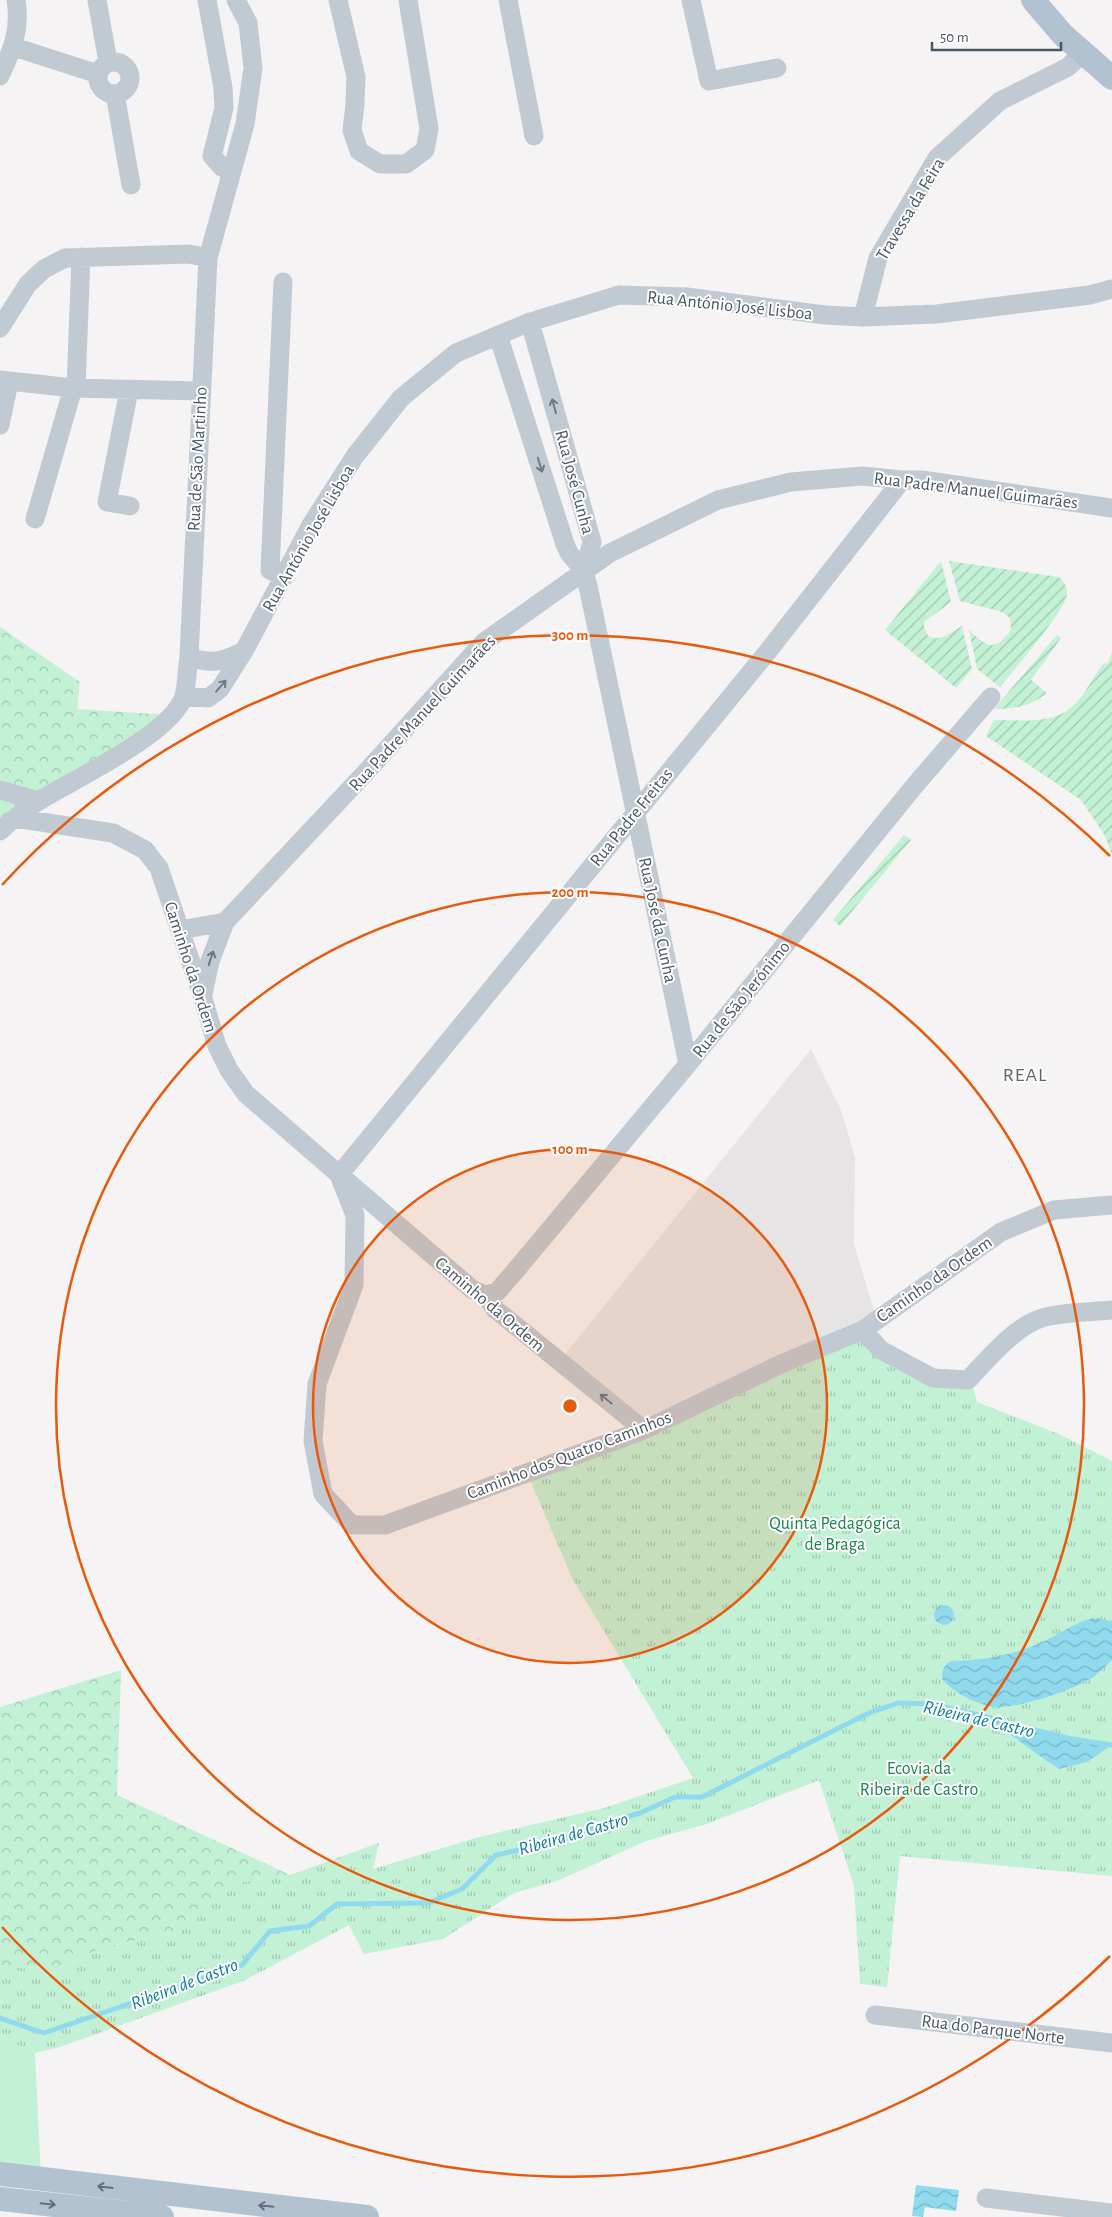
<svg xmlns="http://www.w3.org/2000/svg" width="1112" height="2217" font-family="'Alegreya Sans',sans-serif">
<defs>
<pattern id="forest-crowns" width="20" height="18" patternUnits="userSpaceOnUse" patternTransform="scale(1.25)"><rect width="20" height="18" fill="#c3f1d5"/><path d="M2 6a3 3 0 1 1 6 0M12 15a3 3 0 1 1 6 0" fill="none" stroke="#a0c6b0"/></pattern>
<pattern id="park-tufts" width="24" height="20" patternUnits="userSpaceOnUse" patternTransform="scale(1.25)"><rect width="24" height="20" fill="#c3f1d5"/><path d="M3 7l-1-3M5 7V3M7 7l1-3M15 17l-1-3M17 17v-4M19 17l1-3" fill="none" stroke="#a0c6b0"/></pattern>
<pattern id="garden-furrows" width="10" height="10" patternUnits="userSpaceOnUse" patternTransform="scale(1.25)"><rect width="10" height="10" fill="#c3f1d5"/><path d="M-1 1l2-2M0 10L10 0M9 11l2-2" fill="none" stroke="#a0c6b0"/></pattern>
<pattern id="water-waves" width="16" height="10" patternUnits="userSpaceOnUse" patternTransform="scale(1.25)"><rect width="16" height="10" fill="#90daee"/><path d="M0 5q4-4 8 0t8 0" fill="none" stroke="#78b4c4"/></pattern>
</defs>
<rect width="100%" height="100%" fill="#f5f3f3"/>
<path fill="#e6e4e5" d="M811,1049L841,1110L855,1157L854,1244L877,1320L644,1430L559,1362Z"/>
<path fill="#c3f1d5" d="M0,2036L35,2053L41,2179L0,2174Z"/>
<path fill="url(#forest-crowns)" d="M0,627L80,682L77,709L172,715L0,831Z
M121,1670L117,1795L290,1875L237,1883L171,1933L101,1948L51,1972L0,1965V1707Z"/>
<path fill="url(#park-tufts)" d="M863,1330L881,1350L972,1384L977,1402L1061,1435L1112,1461V1876L900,1856L887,1987L860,1984L854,1886L819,1780L707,1824L646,1841L557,1881L514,1893L443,1939L364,1954L349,1925L243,1981L60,2047L35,2053L0,2036V1965L51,1972L101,1948L171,1933L237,1883L290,1875L379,1843L373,1869L479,1837L604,1808L693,1778L573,1580L527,1473Z"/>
<path fill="url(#garden-furrows)" d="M941,561L951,602L924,622V628L928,636C941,642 950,633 962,626L972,669L956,688L885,630Z
M949,561L1059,577C1063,581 1068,587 1067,594C1066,610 1013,671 1000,687L977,669L969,630C988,648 994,652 1011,630L1010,618L1002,612L960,601Z
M1057,635L1061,638L1031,680L1047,693C1031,706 1015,709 994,709Z
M1112,652V854L1104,834L1081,800L986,736L994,720C1020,720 1054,725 1074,705C1085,694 1094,676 1104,663L1107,664Z
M904,835L911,840L840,926L833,920Z"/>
<path fill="url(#water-waves)" d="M934 1615a10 10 0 1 1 20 0a10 10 0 1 1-20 0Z
M1093,1618L1112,1621V1660C1107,1665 1101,1671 1095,1676C1076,1689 1023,1707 1000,1707C980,1707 955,1694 942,1679C942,1670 943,1666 951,1661C981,1661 1010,1656 1038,1644C1057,1636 1073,1623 1093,1618Z
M986,1717L1072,1739L1112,1745L1087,1762L1059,1769C1034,1753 1011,1734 986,1717Z
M916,2185L959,2190L956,2211L925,2207L923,2217L912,2216Z"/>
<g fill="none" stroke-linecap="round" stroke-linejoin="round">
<path stroke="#90daee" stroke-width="5" d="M1019,1726L1072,1739L1112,1745
M0,2018L44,2033L242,1965L270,1931L309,1926L337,1904L428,1903L462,1889L496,1855L560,1841L606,1823L640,1813L675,1797H702L869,1713L898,1703L932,1704L991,1718"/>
<path stroke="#c1cad2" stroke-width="19" d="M97,0L108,62
M207,0L223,88L224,108L212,156L222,167L232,172
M338,0L356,77L355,104L352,130L359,151L380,164H406L425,150L429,129L408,0
M508,0L534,136
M691,0L709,81L777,68
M14,47L98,74
M98 78a16 16 0 1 1 32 0a16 16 0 1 1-32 0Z
M0,76C12,51 21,29 16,0
M115,94L131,185
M283,282L270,570L283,578
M863,317L878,258L937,158L1000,101L1068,67L1083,53
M530,322L592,542L584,571
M0,328L28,284L44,269L65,258L189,254L208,258
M498,335L565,544L569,553L584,571L588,586L688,1064
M0,380L73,388L200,391
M76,387L81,257
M129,390L107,502L130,506
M0,425L9,382
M35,519L73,388
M189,657C213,665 223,661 244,651
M184,696L208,698L220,689L244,651L311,525L355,456L401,398L456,353L530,322L619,295L686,297L825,315L863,317L937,314L1090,295L1112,289
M0,790L39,801
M15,818L113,833L145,850L159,868L202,995L217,1046L229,1070L246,1094L473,1290L486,1295L495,1309L644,1430
M0,831C12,820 25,809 39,801C74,779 172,734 184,696C187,684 187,670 189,657L208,258L245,124L253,68L248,23L236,0
M180,930L225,922L367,771L484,642L610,553L718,500L791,482L862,476L902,480H922L1112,508
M203,994L210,961L225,922
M339,1175L355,1215L354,1285L317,1384L313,1441L323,1494L352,1525H385L644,1430L781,1364L863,1330L1001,1232L1054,1210L1112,1205
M339,1175L769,650L902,480
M486,1295L497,1292L516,1270L688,1064L916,784L991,697
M863,1330L881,1350L933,1378L968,1380C987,1360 1015,1326 1042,1318C1059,1312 1093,1312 1112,1310
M875,2015L1112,2043
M986,2198L1112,2213"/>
<path stroke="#b3c2d1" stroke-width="24" d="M1033,0L1063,35L1112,78
M0,2174L367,2217
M0,2199L162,2217"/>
</g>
<defs><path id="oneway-shaft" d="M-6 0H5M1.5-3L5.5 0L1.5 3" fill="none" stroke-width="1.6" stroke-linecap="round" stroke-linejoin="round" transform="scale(1.25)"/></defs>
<g stroke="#6e7983">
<use href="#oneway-shaft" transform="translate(554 406) rotate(-105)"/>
<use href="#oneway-shaft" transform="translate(540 465) rotate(73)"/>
<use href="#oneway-shaft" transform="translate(221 686) rotate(-49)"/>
<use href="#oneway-shaft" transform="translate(211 958) rotate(-72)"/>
<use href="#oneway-shaft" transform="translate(606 1399) rotate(-141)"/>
</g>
<g stroke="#64717d">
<use href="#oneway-shaft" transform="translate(105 2187) rotate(-173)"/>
<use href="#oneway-shaft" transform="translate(48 2204) rotate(6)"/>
<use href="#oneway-shaft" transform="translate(266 2206) rotate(-174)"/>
</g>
<circle cx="570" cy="1406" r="257" fill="#e8590c" fill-opacity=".12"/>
<g fill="none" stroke="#e8590c" stroke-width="2.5">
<circle cx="570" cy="1406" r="257"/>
<circle cx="570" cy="1406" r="514"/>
<path d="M1110 1956A771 771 0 0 1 2 1927M2 885A771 771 0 0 1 1110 856"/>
</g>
<g text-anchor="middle" stroke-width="4" stroke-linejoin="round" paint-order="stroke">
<g font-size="18" fill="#4a5661" stroke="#fff">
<text transform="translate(910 209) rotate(-59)" y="6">Travessa da Feira</text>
<text transform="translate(730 305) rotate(6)" y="6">Rua António José Lisboa</text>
<text transform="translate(197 459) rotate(-87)" y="6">Rua de São Martinho</text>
<text transform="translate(575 482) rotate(75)" y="6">Rua José Cunha</text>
<text transform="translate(976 490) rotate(7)" y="6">Rua Padre Manuel Guimarães</text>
<text transform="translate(308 538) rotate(-60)" y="6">Rua António José Lisboa</text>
<text transform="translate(422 713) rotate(-47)" y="6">Rua Padre Manuel Guimarães</text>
<text transform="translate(631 817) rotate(-51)" y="6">Rua Padre Freitas</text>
<text transform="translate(658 920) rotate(78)" y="6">Rua José da Cunha</text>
<text transform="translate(191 967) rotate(72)" y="6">Caminho da Ordem</text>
<text transform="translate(741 999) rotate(-51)" y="6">Rua de São Jerónimo</text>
<text transform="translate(934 1279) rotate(-35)" y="6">Caminho da Ordem</text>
<text transform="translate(490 1304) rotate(40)" y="6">Caminho da Ordem</text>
<text transform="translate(569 1455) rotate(-21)" y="6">Caminho dos Quatro Caminhos</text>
<text transform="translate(993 2029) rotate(7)" y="6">Rua do Parque Norte</text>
</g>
<g font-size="18" fill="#17864f" stroke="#fff">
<text x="835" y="1529">Quinta Pedagógica<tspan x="835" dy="21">de Braga</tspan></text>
<text x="919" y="1774">Ecovia da<tspan x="919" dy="21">Ribeira de Castro</tspan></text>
</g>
<g font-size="19" font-style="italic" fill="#0c7c9b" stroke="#fff">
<text transform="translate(979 1718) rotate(13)" y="7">Ribeira de Castro</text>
<text transform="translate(573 1833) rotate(-16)" y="7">Ribeira de Castro</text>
<text transform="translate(184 1983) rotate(-21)" y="7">Ribeira de Castro</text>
</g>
<g font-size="20" letter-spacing="1" fill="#5f6368" stroke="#fff">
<text x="1025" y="1081">REAL</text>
</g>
</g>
<circle cx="570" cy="1406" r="8" fill="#e8590c" stroke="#fff" stroke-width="2.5"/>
<g font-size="15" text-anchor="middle" font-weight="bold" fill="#e8590c" stroke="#fff" stroke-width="4" stroke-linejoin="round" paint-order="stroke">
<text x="570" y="640">300 m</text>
<text x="570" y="897">200 m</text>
<text x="570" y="1154">100 m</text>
</g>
<path d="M932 42v8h129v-8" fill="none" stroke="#4a5661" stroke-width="2.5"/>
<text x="940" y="42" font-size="15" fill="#4a5661" stroke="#ffffff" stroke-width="4" paint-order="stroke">50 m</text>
</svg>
